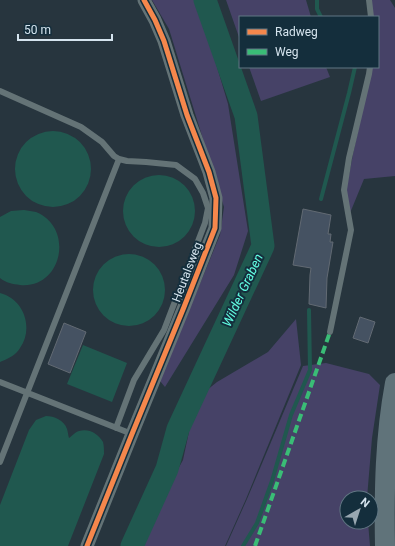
<svg xmlns="http://www.w3.org/2000/svg" width="395" height="546" font-family="Roboto,sans-serif">
<rect width="100%" height="100%" fill="#27353e"/>
<path fill="#464267" d="M152,0H195L206,30L228,104L248,231L234,275L165,387L160,381L220,235L224,207L169,29Z
M226,0H306L311,17H240V40Z
M371,0H390L395,8V176L364,179L350,213L346,191L353,154L372,67H378V17H373Z
M249,67H326L330,77L261,101Z
M296,319L301,365L246,499L225,546H136L183,460L196,399L217,382L268,352Z
M326,363L369,374L380,385L372,438L367,498H347V522H368L370,546H226L247,499L303,366Z"/>
<path fill="#20584f" d="M15 169a38 38 0 1 1 76 0a38 38 0 1 1-76 0Z
M123 211a36 36 0 1 1 72 0a36 36 0 1 1-72 0Z
M24,210C28,211 32,211 36,212C75,228 62,289 20,285C13,284 6,283 0,278V217L11,211Z
M93 290a36 36 0 1 1 72 0a36 36 0 1 1-72 0Z
M0,293C24,299 34,328 20,348C16,355 8,359 0,362Z
M83,345L127,363L112,402L67,384Z
M46,416C54,416 64,420 67,429C68,432 68,435 69,438C72,436 75,432 79,431C88,428 98,433 103,442C104,446 104,450 104,454L68,546H0V505L29,430L36,420Z"/>
<g fill="none" stroke-linecap="round" stroke-linejoin="round">
<path stroke="#20584f" stroke-width="4" d="M317,0V9L321,17
M321,199L349,93L355,67
M243,546L257,523L272,481L291,415L310,370L309,310"/>
<path stroke="#20584f" stroke-width="23" d="M132,546L167,469L178,429L263,246L246,116L205,0"/>
</g>
<path fill="#455262" stroke="#626a73" d="M303,209L331,215L328,234H331L330,242H333L327,278L326,308L309,304L310,275L311,268L293,265Z
M360,317L375,322L368,343L353,338Z
M64,323L86,332L70,373L48,364Z"/>
<g fill="none" stroke-linecap="round" stroke-linejoin="round">
<path stroke="#647376" stroke-width="6" d="M369,0L371,17
M0,91L81,127L102,142L114,156L119,159L127,161L146,162L176,165L195,179L203,193L208,208L205,223L164,330L134,380L116,428
M330,332L351,230L344,190L349,158L369,74L370,67
M0,382L132,434
M0,462L119,159"/>
<path stroke="#647376" stroke-width="13" d="M87,546L132,434L184,307L215,228L216,198L209,172L187,115L164,41L155,20L144,0"/>
<path stroke="#60737a" stroke-width="20" d="M385,546C384,491 385,437 395,383"/>
<path stroke="#3abd76" stroke-width="4" stroke-dasharray="8 4" stroke-linecap="butt" d="M255,546L330,332"/>
<defs>
<path id="cycleway" d="M87,546L132,434L184,307L215,228L216,198L209,172L187,115L164,41L155,20L144,0"/>
</defs>
<use href="#cycleway" stroke="#142e3c" stroke-width="8"/>
<use href="#cycleway" stroke="#f5874c" stroke-width="5"/>
</g>
<g text-anchor="middle" stroke-width="4" stroke-linejoin="round" paint-order="stroke">
<g font-size="12" fill="#d5e4ee" stroke="#142e3c">
<text transform="translate(187 272) rotate(-69)" y="4">Heutalsweg</text>
</g>
<g font-size="13" font-style="italic" fill="#62fee3" stroke="#142e3c">
<text transform="translate(242 290) rotate(-65)" y="5">Wilder Graben</text>
</g>
</g>
<rect x="239" y="16" width="140" height="52" fill="#142e3c" stroke="#617783"/>
<rect x="247" y="29" width="20" height="6" fill="#f5874c" stroke="#617783"/>
<text x="275" y="36" font-size="12" fill="#d5e4ee">Radweg</text>
<rect x="247" y="49" width="20" height="6" fill="#3abd76" stroke="#617783"/>
<text x="275" y="56" font-size="12" fill="#d5e4ee">Weg</text>
<g transform="translate(359 510) rotate(39)"><circle r="19" fill="#142e3c" stroke="#617783"/>
<path d="M0-3L7 15L0 10L-7 15Z" fill="#98a7b0"/>
<text y="-6" font-size="11" font-weight="bold" text-anchor="middle" fill="#d5e4ee">N</text>
</g>
<path d="M18 34v6h94v-6" fill="none" stroke="#d5e4ee" stroke-width="2"/>
<text x="24" y="34" font-size="12" fill="#d5e4ee" stroke="#142e3c" stroke-width="3" paint-order="stroke">50 m</text>
</svg>
